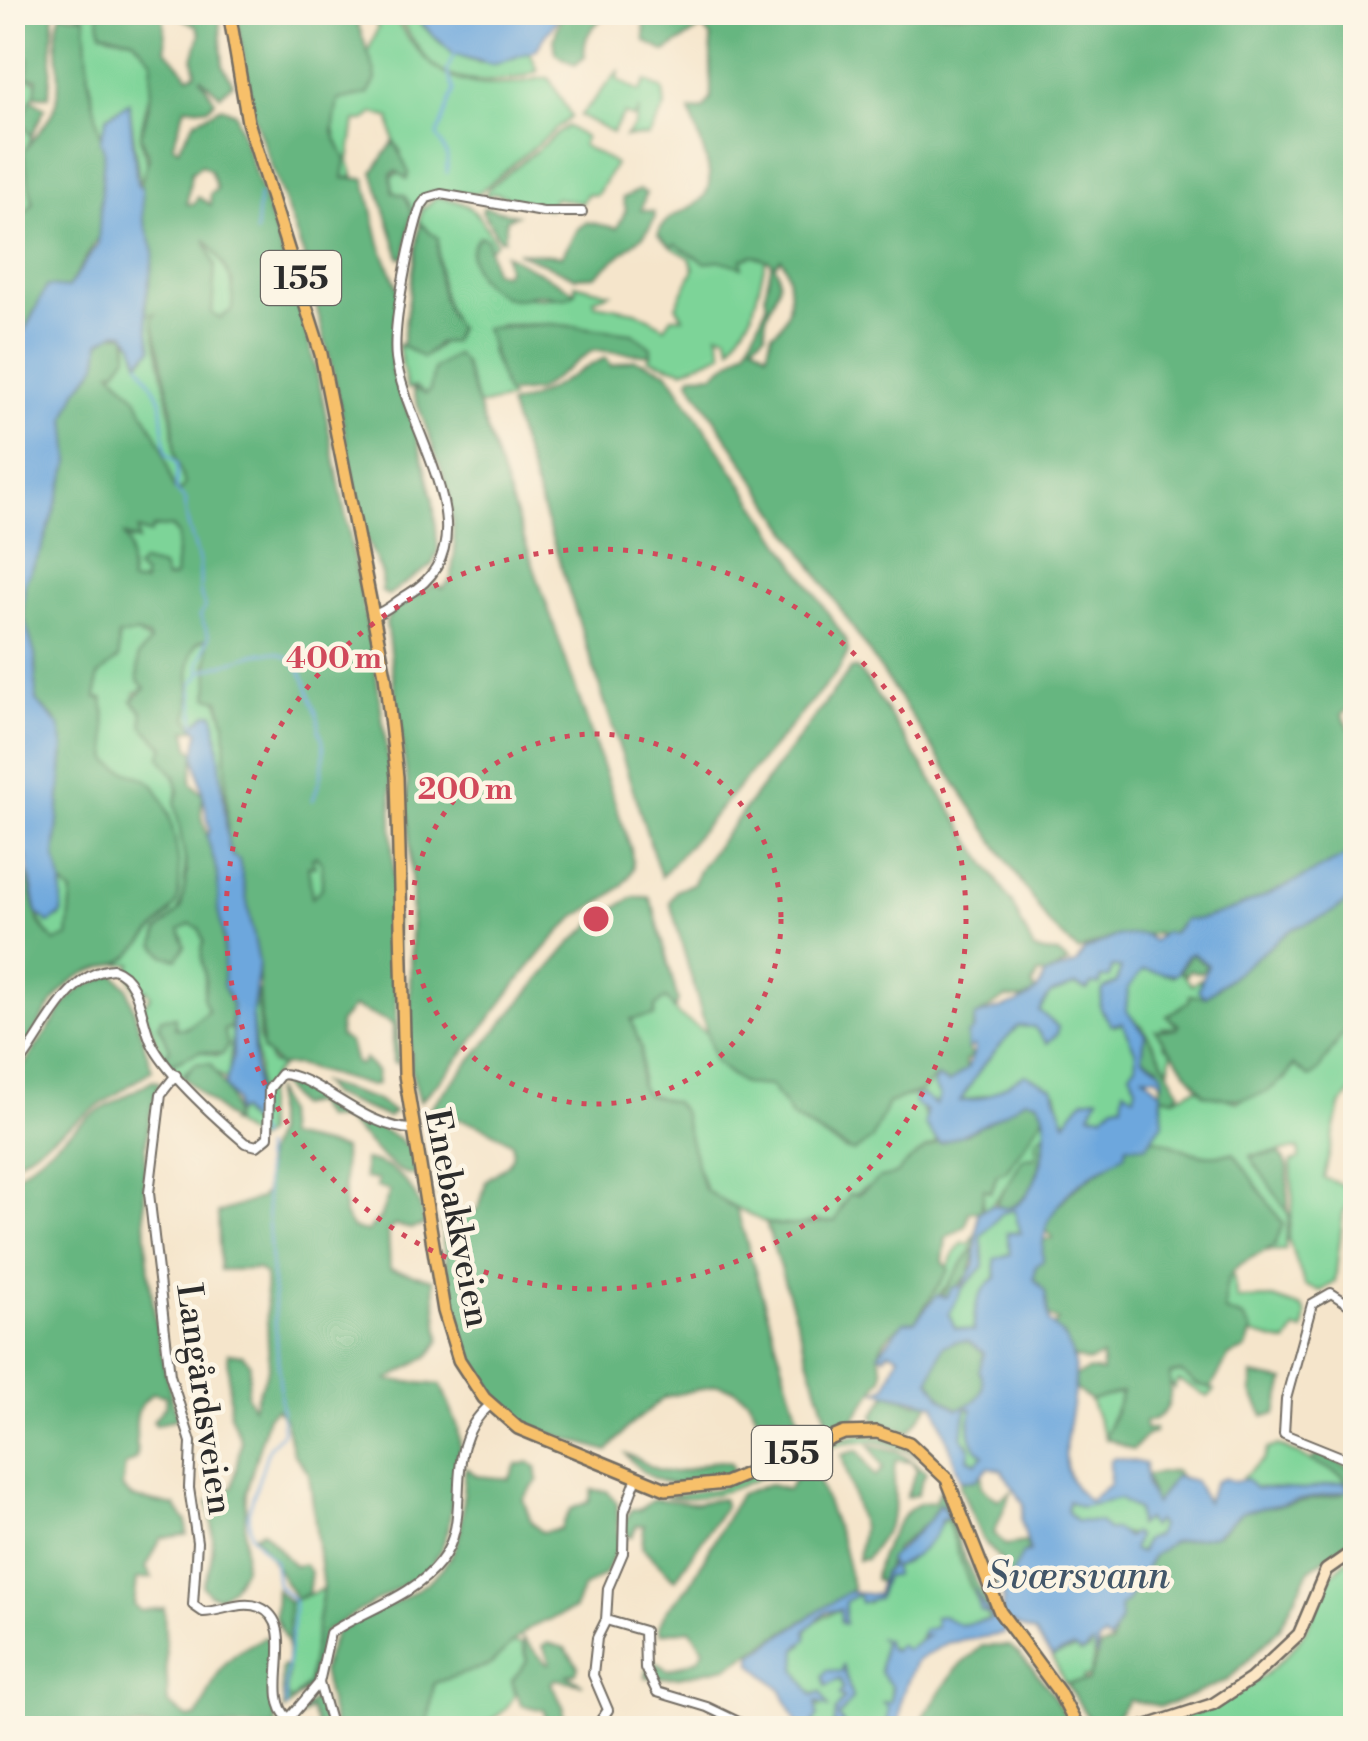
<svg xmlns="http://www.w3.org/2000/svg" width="1368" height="1741" font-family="'Libre Bodoni',serif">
<rect width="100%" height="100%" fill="#fcf5e5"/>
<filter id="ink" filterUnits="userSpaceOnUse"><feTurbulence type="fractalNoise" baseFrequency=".01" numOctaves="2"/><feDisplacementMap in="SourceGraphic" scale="20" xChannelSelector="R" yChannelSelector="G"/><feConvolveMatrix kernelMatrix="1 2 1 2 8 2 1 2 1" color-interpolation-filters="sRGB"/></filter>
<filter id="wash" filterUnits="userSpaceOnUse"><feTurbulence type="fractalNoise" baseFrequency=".0048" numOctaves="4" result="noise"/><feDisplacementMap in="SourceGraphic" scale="40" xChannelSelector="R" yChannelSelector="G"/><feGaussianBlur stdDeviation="2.25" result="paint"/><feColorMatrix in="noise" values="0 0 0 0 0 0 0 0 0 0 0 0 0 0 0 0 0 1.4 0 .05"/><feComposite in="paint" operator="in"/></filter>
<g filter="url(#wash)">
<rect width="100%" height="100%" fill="#f5e5cb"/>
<path fill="#7dd498" stroke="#548062" stroke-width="2.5" d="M12,13H17L20,48L29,58L27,72L21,74L39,83L23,121L31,137L23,158L34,199L27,213L13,202Z
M78,13H98L109,35L133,39L152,60C155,86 144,108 141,133C139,154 157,161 140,185L129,103L108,115L101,139L99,136L83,38L85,18Z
M367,13H391C425,63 443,90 510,84C523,83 536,77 549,78L571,117L477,194L431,192L411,218L409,202L395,195L390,177L399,173L401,152L394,141L390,118L374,113L365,121H355L349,161L354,177L343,178C345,154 324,123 339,99L360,93L375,72L366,57L378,27Z
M395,13H411C446,52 478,82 529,49L538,71C511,84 456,88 432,64C418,51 407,28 395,13Z
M619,71L618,80L639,92L646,81L663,90L665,107L649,136L625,137L634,127L639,109L634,118L624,114L612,133L580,116Z
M567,126L585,138L582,145L615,164L597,195L587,194L582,203L554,198L549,209L494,193L484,198L489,188Z
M436,197C475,202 476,212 496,243L489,249L487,239L477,277L505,297L554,298L576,292L575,284L610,293L594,299L595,304L636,311L665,327L672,317H683L676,306L694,269L690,258L671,247L672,243C701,254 723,266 753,255L766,259L752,314L731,347L727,335L718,333L723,353L684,370L648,359L651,355L616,331L551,324L499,325L490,350L510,399L478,406L463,362L426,394L415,387L407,389L398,344L426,356L458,329C438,299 439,273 438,238L419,222L422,210Z
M205,239C222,259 239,281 232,310L220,318L211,313L215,266Z
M155,312V337L185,484L180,492L169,482L162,446L135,396L111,370L128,350V339L134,343L138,362L147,356C151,340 145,331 147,315Z
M158,526L171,527L178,535L175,577L166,579L164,571L142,562L136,569L143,574L144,583H130L129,547L123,535L131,541L138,530Z
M136,633L150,642C140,658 134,670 145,687L135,693V705L142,711L143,726L164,747L160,757C171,771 183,784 175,802C184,831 194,899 170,922L184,940L180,930L190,923L199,928C213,953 198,987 208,1011L196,1024L178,1030L175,1024L159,1025L170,1049L164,1058L142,1007L151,996L146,989L140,1001L128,972L132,964H119L171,913L170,814L148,781L122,773L109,761L103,699L96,698L98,676L111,661H117L118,636Z
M206,639L210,651L206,665L225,722L227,817L214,714H207L194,725L187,718L189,659L198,642Z
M315,856L322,863V888L312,898L308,866Z
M62,884L72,893L68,937L54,942L39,920L43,917L47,923L60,917Z
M1112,967H1121L1116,983L1103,989L1102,1011L1115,1026L1122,1023L1135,1050L1136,1065L1130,1072L1136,1086L1134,1096L1124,1092L1122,1104H1115L1103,1115L1090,1114L1097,1097L1083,1100L1065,1122L1056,1092L1025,1074L1005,1090L960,1102L983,1065L1018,1026L1034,1027L1047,1043L1057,1034L1058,1027L1039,1011L1050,994L1075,985L1087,990L1091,984H1100L1101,978L1109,977Z
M1151,970L1173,976L1180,971L1192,985L1200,979L1202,995L1167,1016L1179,1028L1162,1027L1164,1045L1172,1051L1169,1070L1142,1026L1126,1012L1128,988L1141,971Z
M258,989L259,1038L271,1063L281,1067C261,1081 265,1110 265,1134L256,1141L229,1122L239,1110L248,1122L256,1120L258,1067L252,1016Z
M666,998L678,1015L709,1034C726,1080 723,1076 771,1086L792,1117L845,1150C875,1153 874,1119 888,1103L920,1092L934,1079L940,1096L937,1104H930L922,1095L915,1097C926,1114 926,1126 937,1142L897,1174L862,1189L842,1204L837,1220L829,1223L815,1220L797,1226L766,1223L707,1192L686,1135L684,1116L663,1099L641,1091V1048L629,1024L638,1015L653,1016L656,1005Z
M1355,1015V1087L1340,1106L1324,1178L1355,1190L1343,1214L1335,1282L1321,1291L1305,1286L1288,1238L1293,1202L1291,1162L1299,1159V1149L1252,1155L1289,1214L1285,1250L1264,1251L1275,1245L1231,1153C1198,1162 1182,1145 1152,1138L1163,1122L1162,1095L1174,1098L1196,1088L1237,1102L1285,1079L1294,1065L1313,1076Z
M225,1027L233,1030L228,1081L211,1069L187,1070L183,1077L168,1063L200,1051L218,1056L227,1048L222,1038Z
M1046,1113V1133L1038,1144L1037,1157C1010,1172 1005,1198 982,1211L984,1189L993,1188L997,1174L1006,1171Z
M1015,1209L1021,1232L1008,1233L1012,1237L1011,1253L996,1259L995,1278C979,1288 973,1312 974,1331L955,1328L949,1314L962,1289L984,1266L981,1236L1002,1213Z
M975,1234C976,1258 941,1293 924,1310L958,1248L964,1242L969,1245Z
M1232,1268L1237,1299L1273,1298L1302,1308L1306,1315L1303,1331L1296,1329L1287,1343L1252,1334L1243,1318L1225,1311L1224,1286Z
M1175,1370L1215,1390L1208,1397L1178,1380L1174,1388L1168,1377Z
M1116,1392L1124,1397L1112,1416L1105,1438L1090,1400Z
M965,1408L972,1410C967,1427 969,1442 984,1455L976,1463L968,1457L969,1445L962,1438Z
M861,1434L900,1442L917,1457C830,1401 756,1513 666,1496L716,1489L818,1445Z
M1278,1445L1341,1475L1347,1482L1304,1490L1251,1487L1242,1477L1263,1460L1268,1449Z
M1119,1499L1137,1510L1138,1525L1145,1519L1151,1527L1156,1521L1160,1526L1157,1535L1145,1540L1140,1553L1133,1550L1131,1535C1114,1535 1096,1524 1076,1521L1067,1511L1068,1501L1081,1507Z
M946,1518L974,1595L991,1619L960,1625L935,1617L936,1627L906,1650L888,1648L886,1640L879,1638L884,1641L880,1669L891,1682V1702H884L889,1708L887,1725L846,1728L840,1723V1712L852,1698L843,1667L842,1673L827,1670L823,1676L827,1685L840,1679L844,1692L834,1728H810L817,1717L816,1702L820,1706L821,1692L811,1694L795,1667L797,1648L802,1645C805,1622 822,1618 840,1609L841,1623L845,1602L858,1594L867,1603C878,1595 880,1590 885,1577L892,1576L893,1567C918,1561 931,1532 946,1518Z
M1355,1554V1728H1149C1205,1712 1266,1688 1301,1637C1327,1598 1309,1588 1355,1554Z
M323,1589L308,1683L292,1702L286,1696L289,1602Z
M513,1642L522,1644L527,1662L512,1680L515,1695C494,1732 466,1728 428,1728L434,1683L490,1665Z
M1091,1644L1096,1645L1090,1677H1084L1083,1683H1065L1052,1657L1078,1648L1079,1653L1090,1650Z"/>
<path fill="#66b680" stroke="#487056" stroke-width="2.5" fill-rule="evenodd" d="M562,12L610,13C594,24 582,35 585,57L575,65L556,54L554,39Z
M17,13H54L49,96H35L37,78L20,76L27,72L29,59L20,53Z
M61,13L85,17L89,82L104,150L99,236L68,288L47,287L22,334L13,326L12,202L27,212L33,203L23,153C37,131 54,122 58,92C62,65 51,38 61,13Z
M98,13H163L166,50L189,76L196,73L193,59L200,34L197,27L174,13H219L223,66L233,83L220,95L200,77L215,101L208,108L185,107L173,145L178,149L195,121L222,107L235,113L298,301L321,390L376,672L391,781L398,1064L393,1062V1025L388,1021L353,1007L339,1023L340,1037L349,1042L355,1063L361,1065L364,1059L377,1072V1084L371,1086L296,1065L279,1066L262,1050L258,958L239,860L232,856L228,845L225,722L219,700L208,697C209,686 209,648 206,639L198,642C180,665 197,693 187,718L197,729L186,730L189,747L195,753L191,782L203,795L201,813L218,875L226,978L223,985L232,1004L231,1027L224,1030L228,1046L223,1054L200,1051L171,1064L164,1058L170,1049L159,1025L161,1018L175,1017V1028L185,1029L208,1011L203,997C211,979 196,957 204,942L199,928L190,924L180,930L185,946L177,959L165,956L155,945L158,931L181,909L187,872L175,802L179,792L175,776L160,757L164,747L143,726L142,711L132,701L145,688L138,681V656L150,642L148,637L136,633L118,636L119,658L98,676L96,698L103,699L109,761C122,773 135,772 149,781C172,797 186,880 176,904C174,909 137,949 131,955C117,969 89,966 70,983C46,1005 33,1039 13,1064V875L20,867L26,873L39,923L55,942L68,937L72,893L62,884L55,857L64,747L56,720L36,701L35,655L22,613L25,582L41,551L70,461L66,417L77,391L94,370L100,342L113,334H126L128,353L117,370L111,371L135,396L162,446L174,489L180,492L185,484L175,455L172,408L152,319L155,313L147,315L145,308L154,252L143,217L140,185L149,158L141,136L150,101L152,60L133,39L101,32ZM201,165L210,170L217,189L210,194L211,205L198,197L194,204H187L191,173ZM205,239C218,254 224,267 233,283L232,310L220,318L212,314L215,266ZM172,527L178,535L175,577L166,579L162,567L142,562L136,569L143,574L144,583H131L129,547L124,535L138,541V530L150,534L153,528ZM316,856L322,864V888L312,898L308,866H315L312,859Z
M236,13H354L375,72L376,80L368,94L338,100L333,132L346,160L343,178L365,179L380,244L398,289L392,372L415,430L433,500L438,550L432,565L388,595L382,592V574L363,531L336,386L304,256L254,117Z
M643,13H1355L1356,702L1342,714L1355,738V851C1317,871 1224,922 1184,920L1172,933L1116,936L1078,951L1049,924L689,380L692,375L714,374L747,348L767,305L765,293L772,262L753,255L742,259V267L718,260L706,263L675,244L671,247L658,235C665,205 714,215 709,173C706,153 696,131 690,111L704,109L711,99V38L702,28L665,52L645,41ZM781,258C793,276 794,322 772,333L767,353L753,343L766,333C760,309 788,292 775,265Z
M31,99L45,108L31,137L23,121Z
M394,141L409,173L407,179L396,171L391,174L393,192L405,196L412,211L405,257L400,258L373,172Z
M639,190L646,193L641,210L654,212L655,219L645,234L595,276L575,277L517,252L562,256L577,229L587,222L617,228L626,210L623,198Z
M484,207L516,215L507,219L504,239H499L482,211Z
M420,223L438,238C437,272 438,301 458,329L452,342L438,343L423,358L402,345Z
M480,236L487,239L493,271L503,274L507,270L505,254L576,292C563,303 553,294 537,294C529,295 522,300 514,299C489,297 454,259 480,236Z
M551,324L632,333L651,347V355L593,350L537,391L506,394L485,328Z
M456,354L463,362L631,849L633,868C623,896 589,904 569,923C514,977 476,1048 420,1101L411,1070L409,1037L412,892L407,780L386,622L393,609L434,585L443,589L451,579L455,550L449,492L412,388L426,394L430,390L434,369Z
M606,358L611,366L634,359L667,371L846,640L848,652L839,670L661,877L509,405C547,397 571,372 606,358Z
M851,669H857L868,682L1012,903L1034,950L1058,954L1068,962L1047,975L1038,974L1032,985L1036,992L1023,999L1006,998L975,1017L968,1050L973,1056L965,1061L967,1069L950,1083L936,1077L920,1092L888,1103L872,1139L853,1152L792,1117L771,1086L743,1084L715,1062L670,902L676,891L694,883L700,868Z
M1351,896H1355V1015L1318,1071L1309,1077L1293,1065C1272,1100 1240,1104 1204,1094L1155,1030L1177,1029L1179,1025L1167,1016L1189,1001L1190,995L1206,997L1292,929L1328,915Z
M634,897H649L654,909L678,1001L675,1009L666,998L656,1006L654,1016L631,1019L641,1048L640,1086L646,1095L674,1102L682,1111L704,1189L737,1210L805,1440L772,1455L760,1454L756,1414L748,1399L734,1389L717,1385L665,1397L627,1428L608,1451L528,1427L505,1412L472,1372L451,1308L441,1222C477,1200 476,1231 486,1180C502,1169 516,1164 512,1143C486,1126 457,1112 426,1120L425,1114L571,943L601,916Z
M1191,953L1208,967L1200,973L1189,970L1187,975L1180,971Z
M114,974L127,987L152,1070L13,1164L16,1077L69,999L81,988Z
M1139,1026L1146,1032L1180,1091L1174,1098L1162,1095L1159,1066L1142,1057L1145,1036Z
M196,1063L211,1064C224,1087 234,1094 233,1123L183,1077Z
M283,1078L398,1138L411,1150L417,1175C391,1177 366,1136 346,1122C337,1115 335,1121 324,1118L313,1103L297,1106L279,1083Z
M153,1080L160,1083C127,1158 152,1340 178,1418L156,1425L153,1421L166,1405V1396L153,1393C126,1413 140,1432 136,1458L125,1466L122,1488L131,1497L175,1506L186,1521L187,1535L161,1538L146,1568L152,1578L137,1579L134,1605L140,1611L164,1608L168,1704L188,1718L197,1717C221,1672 214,1662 265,1637L270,1641L276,1727L13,1728V1178L90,1116Z
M321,1083L374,1099L394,1112L388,1117L331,1095Z
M274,1089L284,1112L286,1137L343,1149L344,1215L353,1229L367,1232L380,1218L390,1191L377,1187L378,1180L364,1178V1160C398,1164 420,1193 425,1225L411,1229L395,1225L388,1231L390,1269L433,1279L440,1340L430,1355L388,1380L441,1385L458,1427L460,1446L448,1530L440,1552L428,1570L324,1632L311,1686L284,1710L281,1671L283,1666L288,1668L286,1696L292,1701L308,1683L323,1589L309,1473L293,1453L285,1419L276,1409L268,1416L246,1493L244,1568L232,1588L219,1597L209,1594L202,1585C216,1559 215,1530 208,1502L233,1486L241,1441L230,1414L228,1353L243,1355L250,1364L247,1395L253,1407L269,1366L265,1275L257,1269L220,1270L218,1213L260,1198L265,1192L266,1155L274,1133Z
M1025,1099L1037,1101L1046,1113L1006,1171L997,1174L991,1192L984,1189L981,1211L969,1212L966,1226L946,1238L943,1261L949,1270L915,1321C901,1322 881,1338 879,1354C879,1361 885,1368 882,1378L850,1425L828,1422L766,1223C790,1228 813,1223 835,1221L849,1194L858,1195L880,1178L897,1174C911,1155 939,1139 965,1134C974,1132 1016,1105 1025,1099Z
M1046,1133C1040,1161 1038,1199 1005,1209L996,1204L1023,1158L1036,1157L1037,1138Z
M1152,1138C1193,1147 1187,1161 1234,1153L1283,1224L1275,1245C1240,1266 1222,1264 1225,1311L1243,1318L1252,1331L1246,1349L1229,1356L1211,1388L1195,1384L1181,1372L1170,1374C1170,1395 1175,1415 1145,1422V1429H1154V1433L1147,1435L1133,1450L1105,1438L1122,1392L1090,1400L1076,1390L1075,1376L1089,1370L1102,1372V1356L1087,1362L1073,1357L1063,1334L1053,1327L1058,1321L1048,1316L1045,1292L1034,1279L1036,1266L1043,1261L1042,1240L1053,1238L1045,1229C1061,1183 1121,1165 1127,1145L1146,1146Z
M1280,1153L1288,1167V1213L1250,1156Z
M976,1247L969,1275L947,1297L941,1296C954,1279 961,1260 976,1247Z
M956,1341H968L984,1353V1391L970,1406L958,1409L942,1398L930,1380L943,1346Z
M1252,1375L1285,1381L1276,1414L1264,1416L1252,1393Z
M888,1393L915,1403L931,1402L909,1432L875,1421L873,1416Z
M870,1445L897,1451L926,1472L917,1495L906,1497L917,1470L912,1462L896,1460C891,1477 897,1492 894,1509C890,1530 877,1542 866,1559L858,1560L862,1528L842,1455L858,1450L875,1477L883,1468Z
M626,1454C644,1459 655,1475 677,1472C696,1470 710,1456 731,1463L733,1469L730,1475C688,1489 653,1491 626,1454Z
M1317,1454L1355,1470V1537L1310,1569L1279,1629L1228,1680L1174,1703L1160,1706L1129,1700L1109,1726L1090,1721L1066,1683L1088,1681L1100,1647L1111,1644L1120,1606L1127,1602L1154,1553L1172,1542L1218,1534L1242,1512L1342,1494L1350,1484L1341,1475L1311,1461Z
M529,1462L536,1467L538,1480L523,1499L531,1522L541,1532L560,1529L571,1509L589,1502L592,1490L607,1491L617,1503L619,1544L605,1574L583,1588L574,1609L527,1629L490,1665L434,1683L427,1728H335L322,1671L335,1633C379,1606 443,1593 459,1536C465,1513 461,1489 466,1467L477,1476L509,1479L517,1465Z
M811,1462L842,1543L853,1590L727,1667L679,1677L646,1678L648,1658L669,1670L698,1659L704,1649L690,1629L661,1633L659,1627L666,1611L689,1586L740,1494L769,1484L788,1490L802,1466Z
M1175,1471L1181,1478L1175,1476L1164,1497L1153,1503L1146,1475Z
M982,1473V1487L998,1500L1011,1492L994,1533L1005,1545L1026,1542L1028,1549L1010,1578L996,1585L994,1578L1006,1566L982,1539L960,1486L961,1480L973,1481Z
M941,1489L966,1563L992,1611C968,1604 951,1528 945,1507L938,1504L930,1520L896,1548L880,1582L875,1579C876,1559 898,1514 917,1505C922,1502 928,1503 934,1502Z
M654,1499L695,1503L722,1499L725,1506L675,1580L642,1547L644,1525H637L632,1536L628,1537C622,1526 625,1519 632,1509L639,1510Z
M263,1531L294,1566L305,1564L311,1572L308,1594L296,1599C281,1578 272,1557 254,1535Z
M276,1589L289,1602V1648L275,1616Z
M523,1639L546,1663H550L543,1646L548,1643L565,1648L578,1666L576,1673L567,1675L583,1684L555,1679L551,1683L564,1708L563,1718L556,1723L546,1721L544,1710L521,1705L512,1681L527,1661Z
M982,1646H1010C1035,1669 1058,1696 1070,1728H927L923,1717L956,1669Z
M313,1700L321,1701L328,1728H318L310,1709L286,1728Z"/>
<path fill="#6da7dd" stroke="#4c6984" stroke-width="2.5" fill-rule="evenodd" d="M411,13H561L536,50L493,65L453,54Z
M129,103L137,184L142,188L143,217L154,252L145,306L152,349L139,362L134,343L125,333L117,332L100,342L98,364L77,391L66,417L70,461L41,551L25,582L23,613L35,655L36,701L59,725L64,747L55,857L62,882V914L49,923L37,913L26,856L13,875V326L22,334C30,324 39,301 47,286L68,288L98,244L104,150L100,141L107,117Z
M207,714L213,713L216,723L228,845L232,856L239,860L259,963L252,1016L257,1111L256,1120L248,1122L240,1110L235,1112V1101L225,1086L233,1057L232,1004L223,985L224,940L218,910V874L207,837L210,830L195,755L199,732L194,725Z
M1355,851V896L1328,915L1292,929L1205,997L1198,990L1208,965L1193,953L1186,956L1176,975L1143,970L1128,988L1126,1010L1145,1034L1142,1057C1150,1066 1165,1063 1163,1084L1157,1077L1144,1076L1161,1092L1163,1123L1146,1146L1127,1145L1124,1155C1081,1178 1038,1206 1043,1261L1036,1266L1034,1279L1045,1292L1049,1322C1055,1329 1064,1334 1068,1344C1094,1400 1035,1460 1089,1501L1110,1484V1461L1114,1457L1145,1464L1146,1486L1155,1504L1175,1476L1195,1481L1206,1502L1215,1482L1224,1478L1234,1482L1247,1479L1254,1488L1304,1490L1344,1482L1350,1490L1242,1512L1215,1535L1172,1542L1152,1556L1127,1602L1120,1606L1121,1620L1109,1641L1104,1637L1098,1642L1097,1656L1093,1644L1082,1653L1072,1648L1052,1657L1034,1633L1012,1623L1005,1627L1004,1634L947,1643L916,1661L901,1698L899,1728H882L888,1723V1707L883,1703L891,1702L892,1687L880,1672L883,1641L878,1637L886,1640L888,1648L894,1651L899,1645L906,1650L927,1636H920L923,1630L936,1627L935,1617L942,1616L960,1625L990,1620L992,1615L981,1611L974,1589L984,1607L1000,1621L1004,1596L996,1585L1010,1578L1023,1553L1030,1552L1021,1520L1024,1504L1002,1470L988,1467L976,1480H961L935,1404L877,1391L886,1387L899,1355L889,1351L884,1356L878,1354L904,1322L915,1321L937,1295L947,1297L952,1288L963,1285L975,1264L978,1213L992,1205C1003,1206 1004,1211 1014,1206C1040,1194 1057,1121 1037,1101L1025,1099C1003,1116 966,1134 940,1144L925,1125L926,1111L915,1104V1097L922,1095L936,1105L940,1096L933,1086L936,1077L949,1083L967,1069L975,1050L974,1046L968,1050L967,1035L974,1029L975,1017C996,1007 1021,1008 1037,990C1041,986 1042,979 1045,975L1076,964L1084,951L1116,936L1144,934L1153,941L1164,932L1173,933L1184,920C1223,923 1317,870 1355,851ZM1112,967L1121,968L1116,983L1103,989L1100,1007L1111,1025L1122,1023L1135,1050L1136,1065L1130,1072L1136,1086L1134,1096L1124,1089L1122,1104H1114L1103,1115L1090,1114L1098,1097L1084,1099L1065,1122L1053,1088L1025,1074C1003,1086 986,1102 960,1101L983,1065L1018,1026L1034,1027L1047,1043L1057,1034L1058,1027L1039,1011L1050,994L1076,985L1087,990L1091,984H1100L1101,978L1109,977ZM1014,1210L1021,1233H1007L1011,1254L995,1259L996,1278C978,1288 973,1311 974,1331L955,1328L949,1314L962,1289L984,1266L981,1236L1002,1213ZM956,1341H968L984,1353L979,1371C989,1388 979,1403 958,1409L942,1398L930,1380L943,1346ZM966,1408L972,1409C968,1424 967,1444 984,1455L976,1463L968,1458L970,1448L962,1438ZM1119,1499L1137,1510L1138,1525L1146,1519L1151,1527L1156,1521L1160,1526L1157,1535L1145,1540L1140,1553L1133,1550L1137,1537L1133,1533L1127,1537L1116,1530H1107L1100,1522L1076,1521L1067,1511L1068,1501L1081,1507Z
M940,1503L948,1517L941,1519C939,1540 910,1562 893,1567L894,1575L885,1577L878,1598L861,1603L858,1594L845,1602V1624L841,1623L840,1609L826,1612L806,1630L807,1639L797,1648L796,1670L812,1695L821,1692L828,1707L816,1701L817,1717L810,1728H799L782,1690L752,1664V1655L848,1592L877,1595L883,1573L891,1565L889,1559L930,1520Z
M843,1664L852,1698L839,1717L846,1728H834L836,1710L844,1698L839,1696L843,1688L840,1679L826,1686L823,1676L827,1670L842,1672Z"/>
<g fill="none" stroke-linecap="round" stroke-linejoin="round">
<path stroke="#6da7dd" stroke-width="2.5" d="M447,173V156L437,136L454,90L447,71L454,54
M256,233L259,195
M139,362L161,400L166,453L177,463L176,490L186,501C183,519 194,540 198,558C203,575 196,592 205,607L200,616L209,636L199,663L201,674L192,684L195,724
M202,671C250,659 290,626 310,695C314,711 320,715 319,731C330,750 320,781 313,800
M254,1121L259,1138
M263,1148L283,1432L269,1447L248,1513L251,1535L274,1561L277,1584L294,1601C294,1638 282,1673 286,1708"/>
</g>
</g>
<g filter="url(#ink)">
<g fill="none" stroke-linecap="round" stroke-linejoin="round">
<defs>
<path id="minor" d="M374,615C387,611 395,602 407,595C497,543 405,430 396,358C392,324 410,239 421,206L427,198L441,194L543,212H582
M12,1073C42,1041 63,973 113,969C141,978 140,1020 152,1044C168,1076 217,1119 245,1143L257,1146L268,1137L269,1089L281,1074C316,1074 364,1129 413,1129
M176,1075L161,1094L149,1193L170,1375L191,1442L189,1488L197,1542L193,1605L203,1612C220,1612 242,1600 259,1607C301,1624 260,1694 288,1718
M1356,1309L1331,1293L1312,1304L1286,1399L1284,1434L1356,1463
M636,1480L624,1512L623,1553L608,1588L606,1620L644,1631L645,1668L657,1692L707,1707L751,1728
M319,1683L332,1728
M281,1728L319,1683L330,1633C366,1609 413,1597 440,1562C477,1515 437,1450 490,1405
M595,1728L608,1710L593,1675L597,1638L606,1620"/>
<path id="secondary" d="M1140,1728L1213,1704L1251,1679L1299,1634L1326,1570L1356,1549"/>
<path id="primary" d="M229,12L248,122L321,354L385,675L397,777L405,1075L444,1311L459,1360L484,1398L518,1428L666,1489L725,1483L844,1433L877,1432L909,1443L947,1479L1000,1612L1059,1692L1078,1728"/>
</defs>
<use href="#minor" stroke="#726c63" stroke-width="12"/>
<use href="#secondary" stroke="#726c63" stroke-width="15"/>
<use href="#primary" stroke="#726c63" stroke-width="16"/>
<use href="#minor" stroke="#fff" stroke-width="8"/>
<use href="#secondary" stroke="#fce6c4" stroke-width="10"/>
<use href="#primary" stroke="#f7c06b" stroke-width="11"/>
</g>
</g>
<g fill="none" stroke="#d1495b" stroke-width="5" stroke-dasharray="5 10">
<circle cx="596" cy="919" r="185"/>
<circle cx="596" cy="919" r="370"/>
</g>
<g text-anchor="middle" stroke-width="9" stroke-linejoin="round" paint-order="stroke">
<g fill="#fcf5e5" stroke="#6a6863" stroke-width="2.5">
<rect x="261" y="251" width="80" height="54" rx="8"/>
<rect x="752" y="1426" width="80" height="54" rx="8"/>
</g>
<g font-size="32" font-weight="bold" fill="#2b2b2b">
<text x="301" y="289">155</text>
<text x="792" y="1464">155</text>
</g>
<g font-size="35" fill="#2b2b2b" stroke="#fcf5e5">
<text transform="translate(458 1218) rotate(79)" y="12">Enebakkveien</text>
<text transform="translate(205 1399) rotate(82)" y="12">Langårdsveien</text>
</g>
<g font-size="38" font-style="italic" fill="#425669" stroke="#fcf5e5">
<text x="1078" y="1588">Sværsvann</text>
</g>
</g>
<circle cx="596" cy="919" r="15" fill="#d1495b" stroke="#fcf5e5" stroke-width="5"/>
<g font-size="30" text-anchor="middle" font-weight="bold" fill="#d1495b" stroke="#fcf5e5" stroke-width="9" stroke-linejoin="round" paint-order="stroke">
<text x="334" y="668">400 m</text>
<text x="465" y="799">200 m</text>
</g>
<rect width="1368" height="1741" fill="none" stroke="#fcf5e5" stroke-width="50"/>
</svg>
